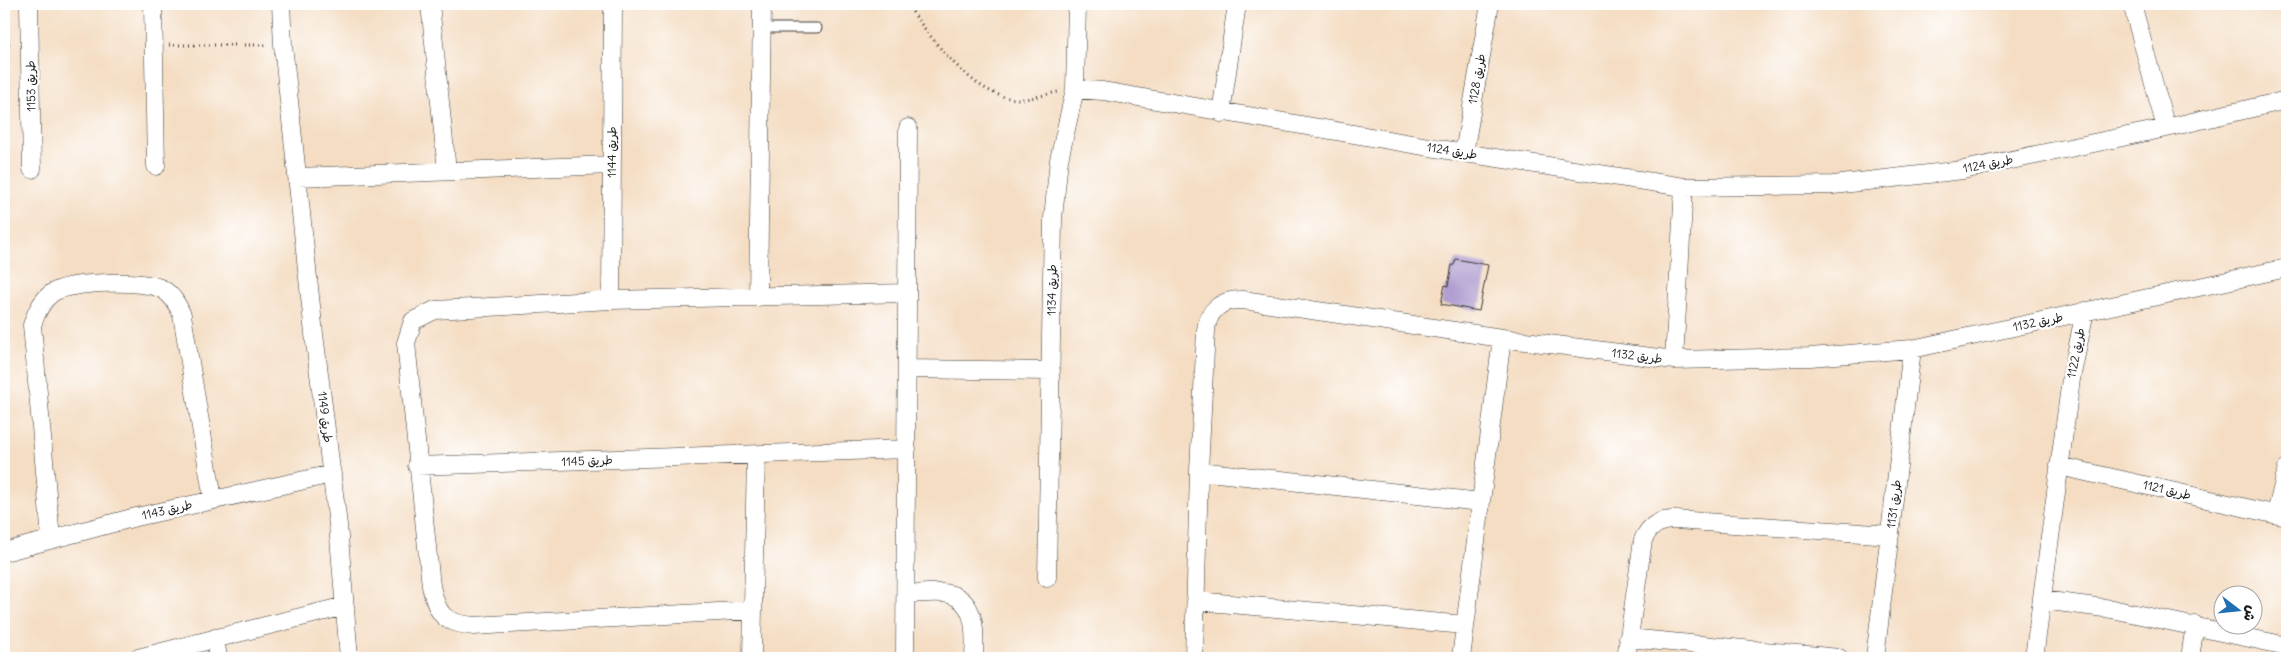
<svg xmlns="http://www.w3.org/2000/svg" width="2291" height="662" font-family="Delius,'Playpen Sans Arabic',sans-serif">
<rect width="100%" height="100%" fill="#fff"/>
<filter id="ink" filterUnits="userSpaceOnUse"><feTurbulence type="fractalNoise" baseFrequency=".02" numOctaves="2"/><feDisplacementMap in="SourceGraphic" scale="10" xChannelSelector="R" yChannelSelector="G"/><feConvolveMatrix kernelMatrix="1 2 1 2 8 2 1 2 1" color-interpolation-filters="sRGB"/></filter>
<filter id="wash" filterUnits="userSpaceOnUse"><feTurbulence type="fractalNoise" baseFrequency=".0096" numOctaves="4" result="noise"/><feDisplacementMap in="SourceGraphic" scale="20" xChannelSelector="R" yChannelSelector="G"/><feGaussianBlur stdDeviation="1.12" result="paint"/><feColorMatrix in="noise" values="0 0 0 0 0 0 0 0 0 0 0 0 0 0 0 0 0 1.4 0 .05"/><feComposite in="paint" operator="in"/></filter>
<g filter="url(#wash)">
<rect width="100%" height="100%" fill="#f4ddc3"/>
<g id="blocks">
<path fill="#b09fd0" d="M1456,259L1488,265L1479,311L1441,304L1445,285L1448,286L1452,265H1454Z"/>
</g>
</g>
<g filter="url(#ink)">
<use href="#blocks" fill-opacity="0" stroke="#3c3935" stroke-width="1"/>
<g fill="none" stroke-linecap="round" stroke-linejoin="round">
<defs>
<path id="service" d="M762,28H817"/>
<path id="minor" d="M29,4L32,169
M153,4L156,166
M281,4L283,45L314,334L338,525L349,658
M430,4L447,171
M2132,4L2166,128
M1075,89L1103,91L1464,153L1684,187L1833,185L1963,170L2166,128L2287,100
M1221,113L1237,4
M1464,153L1490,4
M298,177L611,165
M758,297L762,4
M611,300L613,4
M1674,360L1684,187
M907,369L1051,371
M417,466L907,449
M2059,466L2287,517
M1199,471L1481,502
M2276,514L2287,469
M51,539L32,325C36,313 41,301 52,293C70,281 146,279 164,290C173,296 178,305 182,315L213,499
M4,552L132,518L332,474
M1047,578L1053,218L1059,160L1075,89L1077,4
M906,594C919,594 937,591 949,594C978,601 975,637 974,658
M2042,600L2112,609L2287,646
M1197,601L1465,625
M753,610L474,626C444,623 437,615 431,586L406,343L413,321L435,310L611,300L907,293
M215,638L218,658
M1628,638L1839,658
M138,658L345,606
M752,658L756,456
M905,658L908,128
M1194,658L1199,471L1206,330C1208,310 1222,299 1243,300L1502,338L1674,360L1810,357L1912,349L2287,268
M1461,658L1502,338
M1626,658L1643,540C1649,526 1660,519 1676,520L1890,535
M1875,658L1912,349
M2034,658L2071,379L2085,311
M2190,658L2195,625"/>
</defs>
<use href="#service" stroke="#3c3935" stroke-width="11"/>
<use href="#minor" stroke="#3c3935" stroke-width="19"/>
<path stroke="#3c3935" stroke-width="3" stroke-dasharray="1 4" stroke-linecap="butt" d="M907,4C929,36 973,97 1017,99C1030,100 1045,94 1058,92
M4,44H14
M169,45H268"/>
<use href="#service" stroke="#fff" stroke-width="9"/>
<use href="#minor" stroke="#fff" stroke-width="18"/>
</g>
</g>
<g text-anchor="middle" stroke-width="5" stroke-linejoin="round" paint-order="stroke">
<g font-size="12" fill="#1c1c1c" stroke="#fff">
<text transform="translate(1477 79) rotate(-80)" y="4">طريق 1128</text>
<text transform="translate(31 86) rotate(-91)" y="4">طريق 1153</text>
<text transform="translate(1452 151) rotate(9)" y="4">طريق 1124</text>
<text transform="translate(612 152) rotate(-90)" y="4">طريق 1144</text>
<text transform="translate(1988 164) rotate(-11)" y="4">طريق 1124</text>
<text transform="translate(1052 290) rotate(-89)" y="4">طريق 1134</text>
<text transform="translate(2038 322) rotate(-12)" y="4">طريق 1132</text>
<text transform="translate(2076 353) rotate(-79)" y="4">طريق 1122</text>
<text transform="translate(1637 356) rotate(7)" y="4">طريق 1132</text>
<text transform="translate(325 417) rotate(83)" y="4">طريق 1149</text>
<text transform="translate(587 461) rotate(-2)" y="4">طريق 1145</text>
<text transform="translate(2167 490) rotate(13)" y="4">طريق 1121</text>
<text transform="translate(1894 504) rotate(-83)" y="4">طريق 1131</text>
<text transform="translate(167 510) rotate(-13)" y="4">طريق 1143</text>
</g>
</g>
<rect width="2291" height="662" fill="none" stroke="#fff" stroke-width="20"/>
<g transform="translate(2238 610) rotate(106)"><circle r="24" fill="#ffffff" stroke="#a4a4a4"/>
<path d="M0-4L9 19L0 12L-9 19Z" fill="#1f6fb2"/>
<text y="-8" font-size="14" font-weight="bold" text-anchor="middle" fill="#1c1c1c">ش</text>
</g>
</svg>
